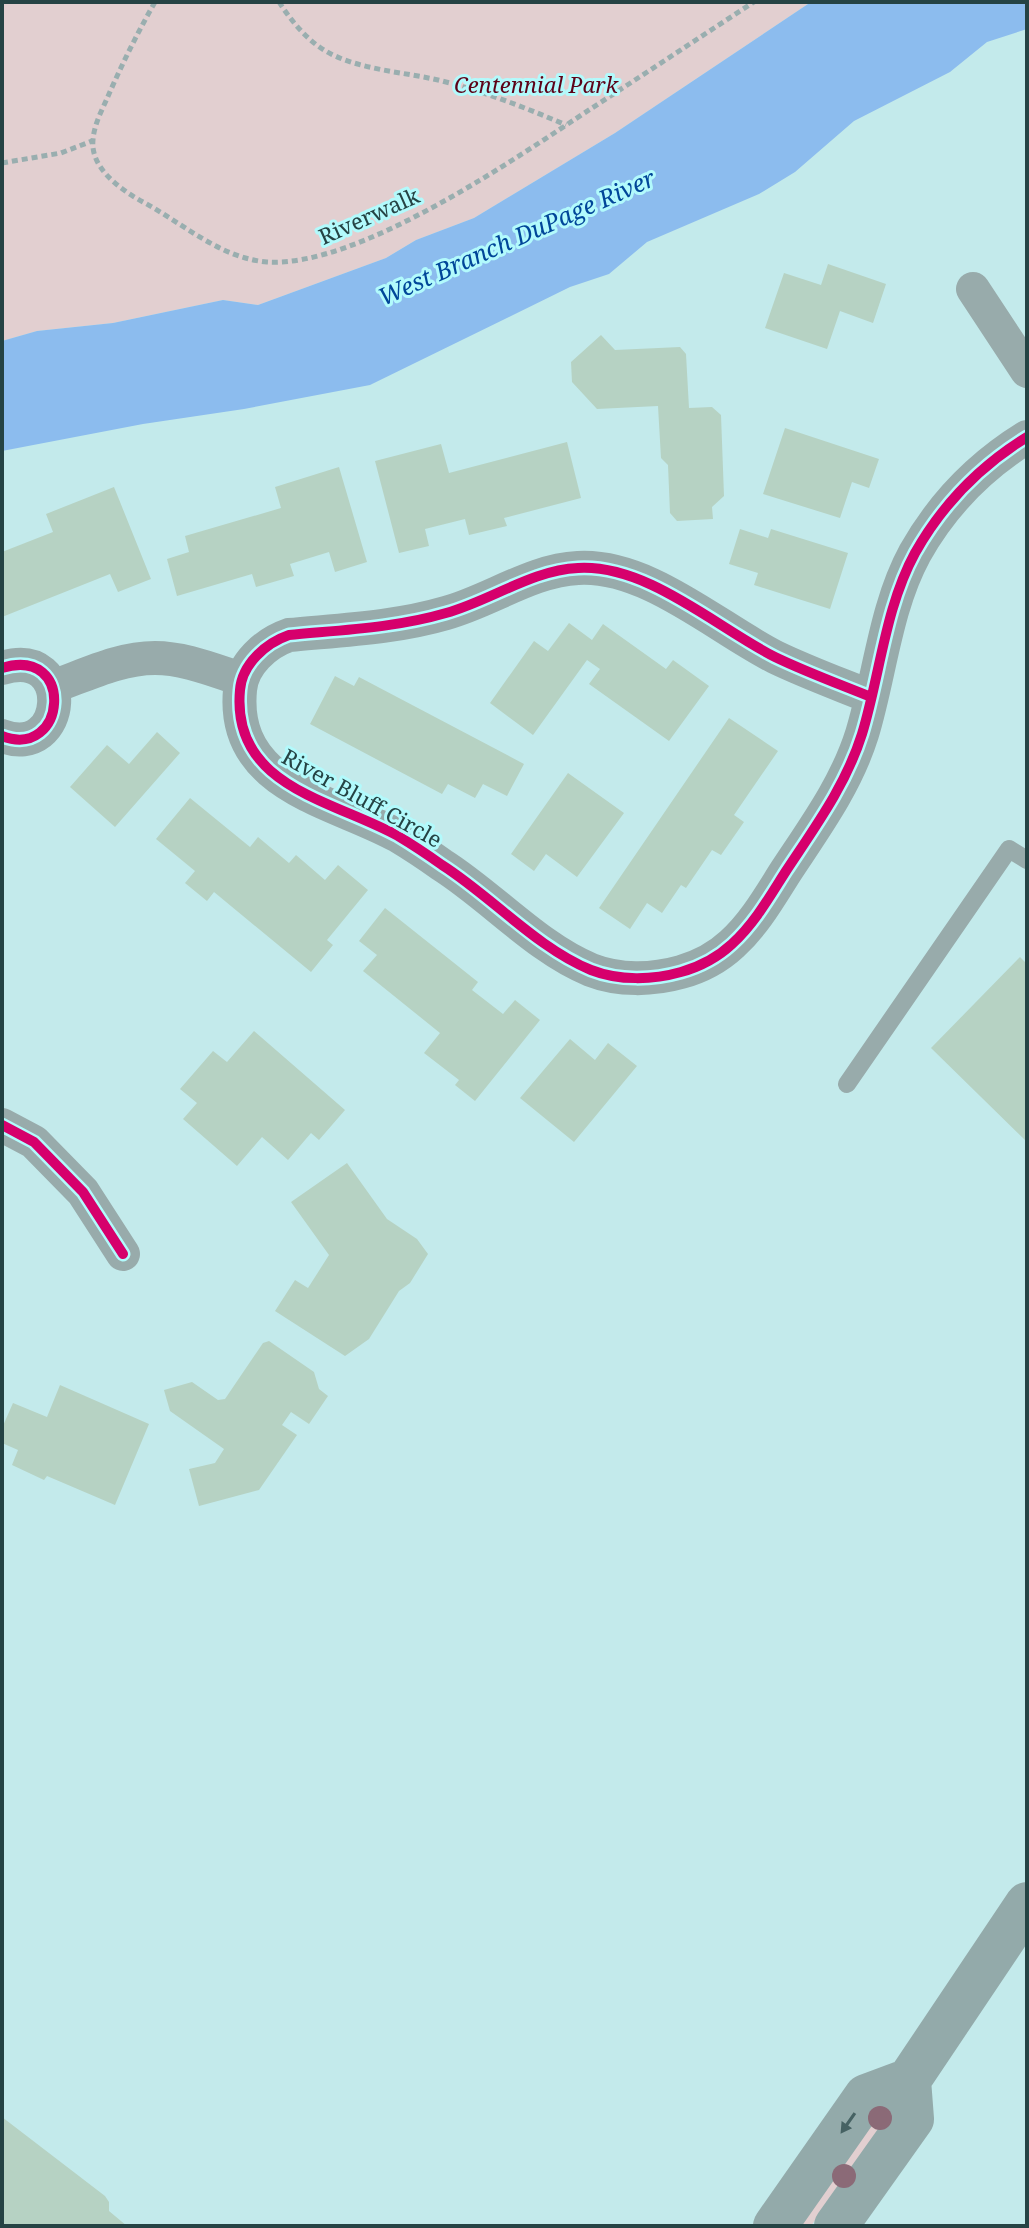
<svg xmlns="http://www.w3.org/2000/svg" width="1029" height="2228" font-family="'Noto Serif',serif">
<rect width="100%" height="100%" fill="#c3eaeb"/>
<path fill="#e2cfd0" d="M2,2H811L615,133L474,218L416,240L386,258L258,305L223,300L113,323L37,331L2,341Z
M885,2103L895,2110L811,2226H798Z"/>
<path fill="#8cbcee" d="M811,2H1027V29L987,42L950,72L854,121L795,172L759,194L647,242L609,274L570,287L370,385L244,409L143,424L2,451V341L37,331L113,323L223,300L258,305L386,258L416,240L474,218L615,133Z"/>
<path fill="#b6d2c3" d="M828,264L886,284L873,323L840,311L827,349L765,328L784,273L821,285Z
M601,335L615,350L680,347L686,354L689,408L712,407L721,415L724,496L712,507L713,519L677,521L670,513L668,465L661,458L658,406L597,409L572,382L571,362Z
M785,428L879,459L869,488L852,482L840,518L763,494Z
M567,442L581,498L504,518L507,526L469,535L465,519L425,529L429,546L399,553L375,461L441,444L449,473Z
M339,467L367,562L335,572L329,552L290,564L294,576L256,587L252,574L177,596L167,559L189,552L185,536L281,508L275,487Z
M114,487L151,579L118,592L110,574L2,617V552L53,532L46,514Z
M740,529L768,538L771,529L848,553L830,609L754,585L758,573L729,564Z
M569,623L592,640L603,624L666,669L673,660L709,686L669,741L589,684L600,669L587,660L533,735L490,703L534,641L548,651Z
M335,676L354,686L359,677L524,764L507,796L483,784L475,798L448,784L442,794L310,724Z
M729,718L778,751L734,815L744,822L721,855L712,850L686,888L681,885L662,913L647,903L630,929L599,908Z
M157,732L180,753L115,827L70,787L107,745L129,764Z
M568,773L624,813L577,877L546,854L534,871L511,854Z
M190,798L250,847L258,837L289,863L296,855L325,880L338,865L368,890L327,940L333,945L311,972L214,892L207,901L185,883L195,871L156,839Z
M385,908L478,982L472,990L503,1014L515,1000L540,1020L475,1101L455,1085L459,1080L424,1053L440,1033L363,971L377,955L359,941Z
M1020,957L1027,964V1142L931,1048Z
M254,1031L345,1110L319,1140L311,1133L288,1160L262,1137L237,1166L183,1119L197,1103L180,1089L213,1051L227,1062Z
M570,1039L595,1060L608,1043L637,1066L574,1142L520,1098Z
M347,1163L387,1219L417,1239L428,1254L410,1283L399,1291L369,1339L345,1356L275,1311L295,1280L308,1288L329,1255L291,1202Z
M269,1341L314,1372L319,1389L328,1396L309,1424L291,1412L282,1425L297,1435L259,1490L199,1506L189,1469L215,1463L224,1449L170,1411L164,1390L192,1382L218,1400L225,1399L263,1343Z
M60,1385L149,1424L115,1505L47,1476L44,1480L12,1465L18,1450L2,1443V1428L13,1403L47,1417Z
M2,2117L105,2196L109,2202V2211L127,2226H2Z"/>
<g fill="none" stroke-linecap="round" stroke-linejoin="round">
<path stroke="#99aeaf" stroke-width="5" stroke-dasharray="6 4" stroke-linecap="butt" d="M155,2C138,32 123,62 109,94C103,108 94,124 93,140C90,168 121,190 143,202C184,224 220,258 267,262C358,268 516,158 592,108C646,73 700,37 754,2
M279,2C292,22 309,43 331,54C363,70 403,72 438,80C483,91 524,107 566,125
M2,163L61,153L92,141"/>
<path stroke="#98abab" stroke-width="18" d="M847,1084L1009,849L1027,860"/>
<path stroke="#98abab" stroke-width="34" d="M973,289L1027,371
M2,668C76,645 67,761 2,736
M52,687C86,675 119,658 155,658C184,658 213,670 241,679
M871,697C839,684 806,672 775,657C716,627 647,564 578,568C532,570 490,601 446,613C395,628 341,630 289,635C266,643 242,664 240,690C231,787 333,800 398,836C413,845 428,855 442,865C491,896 537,948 591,970C619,981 653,980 681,972C699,967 718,957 732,944C755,923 770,896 786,871C815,827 846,785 862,734C880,675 885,608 915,553C942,505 980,466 1027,437
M2,1125L34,1142L83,1192L123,1254"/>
<path stroke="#93aaaa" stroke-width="44" d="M775,2226L866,2096L909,2080L1027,1904
M836,2226L912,2119L909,2080"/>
<defs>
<path id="cycleway" d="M2,668C76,645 67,761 2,736
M871,697C839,684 806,672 775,657C716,627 647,564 578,568C532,570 490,601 446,613C395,628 341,630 289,635C266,643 242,664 240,690C231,787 333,800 398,836C413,845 428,855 442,865C491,896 537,948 591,970C619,981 653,980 681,972C699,967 718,957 732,944C755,923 770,896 786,871C815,827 846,785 862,734C880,675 885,608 915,553C942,505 980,466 1027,437
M2,1125L34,1142L83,1192L123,1254"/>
</defs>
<use href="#cycleway" stroke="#b2fafc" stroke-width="15"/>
<use href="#cycleway" stroke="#d6006c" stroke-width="10"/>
</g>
<g fill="#8b6a77">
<circle cx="880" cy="2118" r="12"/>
<circle cx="844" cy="2176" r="12"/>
</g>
<defs><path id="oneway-solid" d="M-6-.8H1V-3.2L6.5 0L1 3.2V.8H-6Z" transform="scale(2)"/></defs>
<use fill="#466263" href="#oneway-solid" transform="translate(848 2123) rotate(125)"/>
<g text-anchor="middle" stroke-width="6" stroke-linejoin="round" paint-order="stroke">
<g font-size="22" font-style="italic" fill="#5d0218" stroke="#b2fafc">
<text x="536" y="93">Centennial Park</text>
</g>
<g font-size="22" fill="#254344" stroke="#b2fafc">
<text transform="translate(369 216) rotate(-24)" y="8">Riverwalk</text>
<text transform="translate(362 798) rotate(29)" y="8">River Bluff Circle</text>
</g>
<g font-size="24" font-style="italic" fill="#004699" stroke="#b2fafc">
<text transform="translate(517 238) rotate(-24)" y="8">West Branch DuPage River</text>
</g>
</g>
<rect width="1029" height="2228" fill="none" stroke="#254344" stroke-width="8"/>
</svg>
